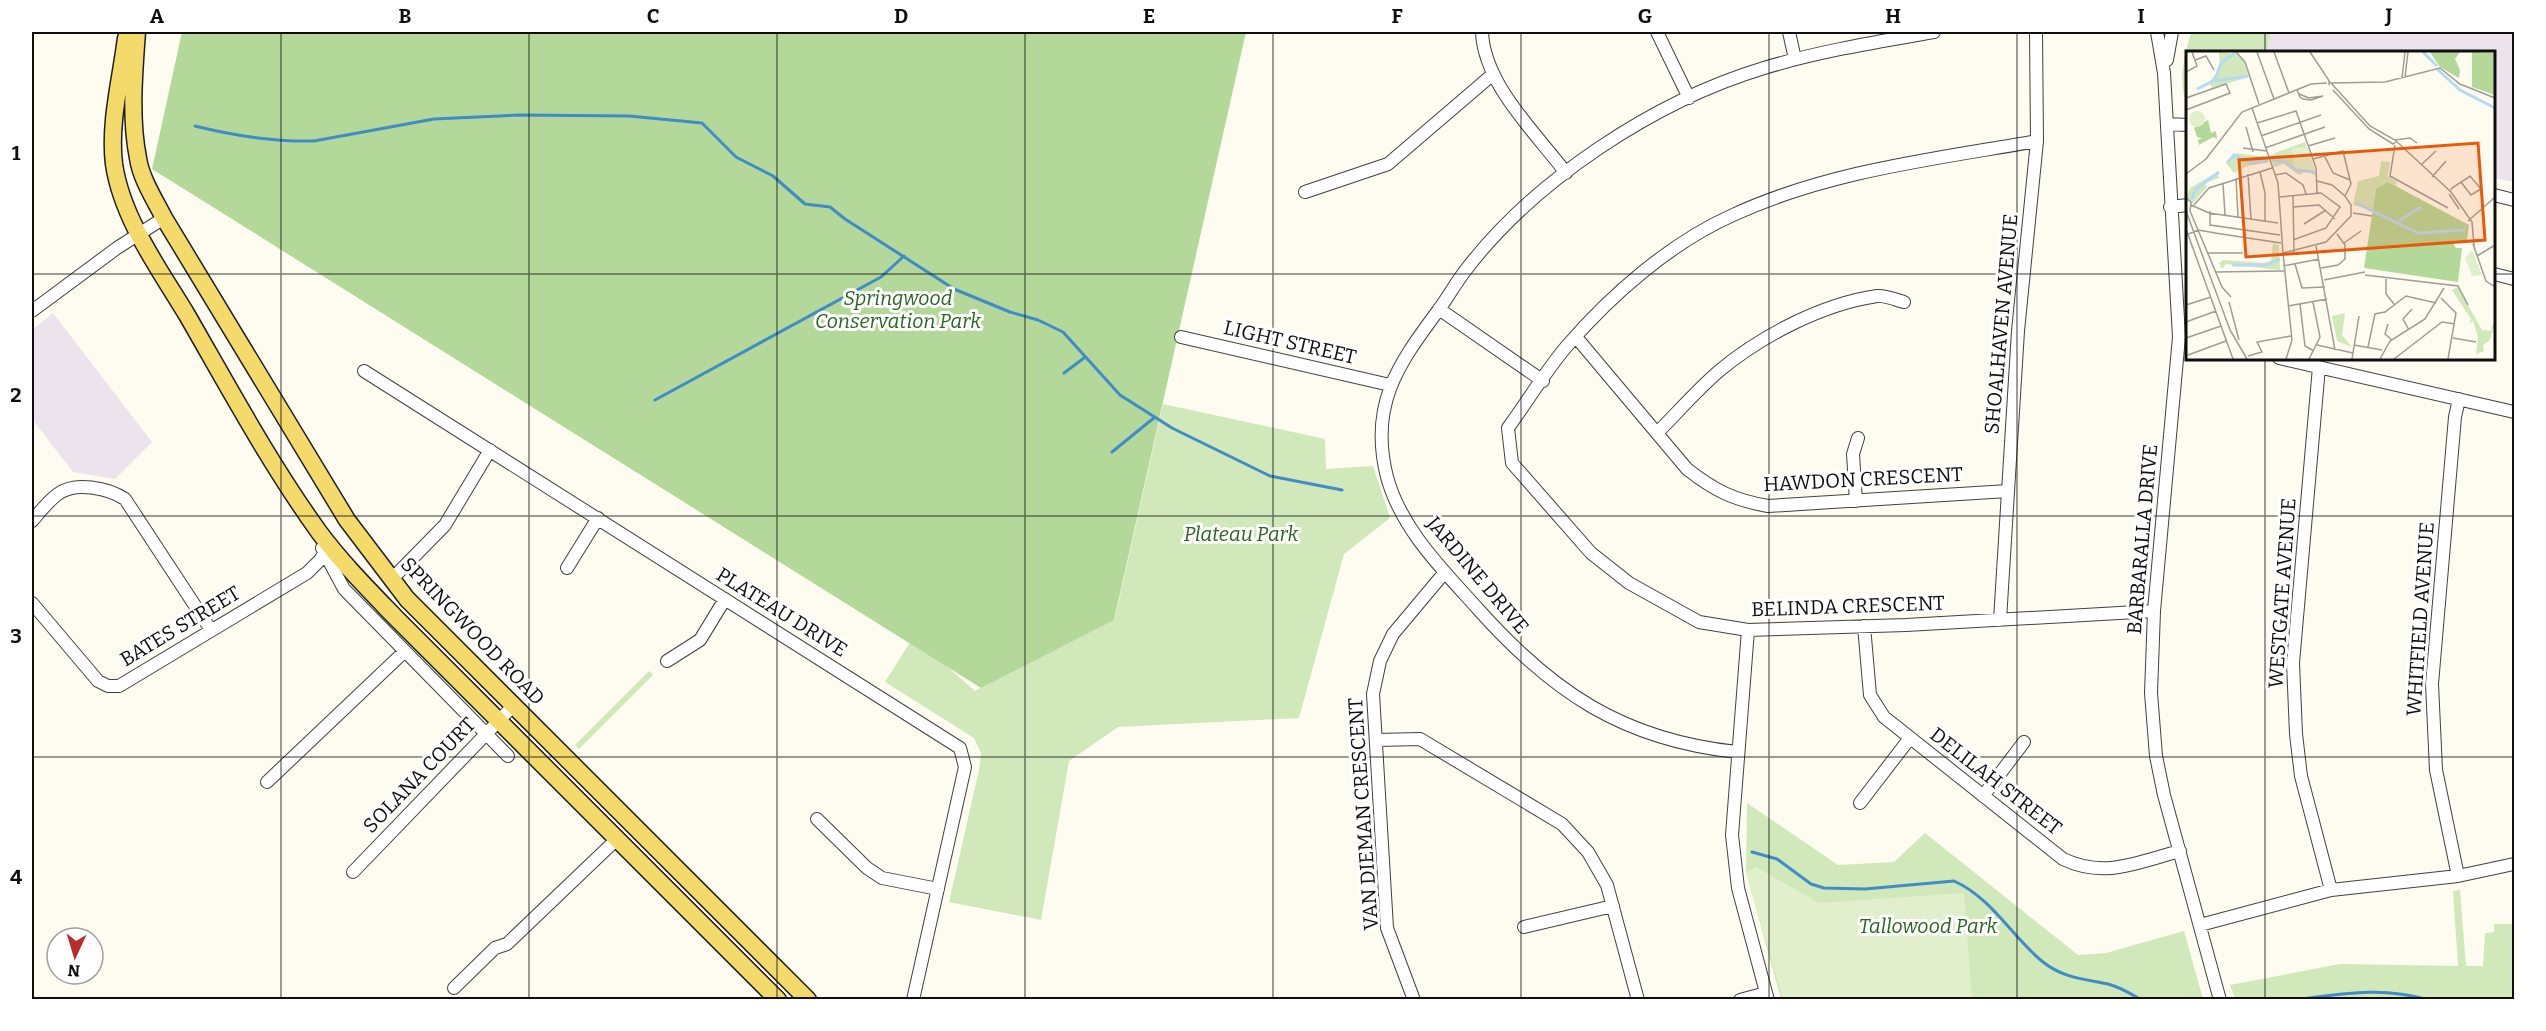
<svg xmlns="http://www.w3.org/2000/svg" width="2546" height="1031" font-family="Bitter,serif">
<rect width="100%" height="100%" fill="#fefcf0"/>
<path fill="#ece3ec" d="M2271,32H2514V182L2494,178V52H2267Z
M53,313L152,442L115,479L73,472L32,419V330Z"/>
<path fill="#d0e8ba" d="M2191,32H2271L2267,52H2188L2187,103C2177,82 2185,54 2191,32Z
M1163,404L1325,439L1326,469L1373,466L1390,518L1344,554L1299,718L1118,727L1069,761L1041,920L949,902L979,770L981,753L974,738L885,682L909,644L916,639L975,691L1115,618Z
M649,671L653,675L579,749L575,745Z
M1747,803L1838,865L1894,862L1925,833L2078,955L2106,953L2184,931L2203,999H1781L1746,872Z
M2460,890L2466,966H2483L2485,933L2494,932V924H2512L2514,999H2235L2230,985L2340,964L2458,966L2453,891Z"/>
<path fill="#b3d89a" d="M182,32H1246L1114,620L981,688L152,169Z"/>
<path fill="#e1efcc" d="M1756,867L1819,903L1964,893L1972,999H1783L1746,872Z"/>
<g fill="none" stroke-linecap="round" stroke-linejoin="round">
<path stroke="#408bc8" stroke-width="3" d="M195,126C235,136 274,142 314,141L434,119L519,115L629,116L702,123L736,157L773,176L805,204L830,207L845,219L954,289L1010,312L1038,320L1063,332L1120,395L1172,428L1270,476L1342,490
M1064,373L1084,358
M655,400L881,277L904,256
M1112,452L1155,417
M1752,852L1777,859L1811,884L1824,888L1865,889L1954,881C1992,898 2012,937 2043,962C2063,978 2084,979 2108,984C2120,987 2131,994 2142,1000
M2294,1000C2342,994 2381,986 2429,1000"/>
<defs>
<path id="minor" d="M1482,32C1484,84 1535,132 1566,173
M1657,32L1689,98
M1789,32L1795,59
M2157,32L2164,73L2179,337L2154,611L2151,693L2156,756L2164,795L2220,1000
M2167,60L2172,32
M2167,124L2188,125
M2037,141C1935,159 1828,171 1733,215C1670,243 1611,295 1566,347C1545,372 1527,402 1508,428L1512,463L1591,553L1629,583L1699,622L1748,630L1906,625L2154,611
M1305,192L1388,164L1492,75
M2494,195L2514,200
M2170,207L2188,205
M2494,274L2514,279
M1439,309L1543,381
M32,311L117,248L164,218
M1181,337L1390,385
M1576,337L1687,469C1715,491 1734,500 1768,506L2008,491
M2279,358L2514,412
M2319,367L2293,663L2296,734L2301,776L2331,890
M364,371L960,748L965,767L913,1000
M1657,433C1677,413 1697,390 1719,371C1761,336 1822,304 1877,296C1885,295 1896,300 1904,302
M1856,501L1853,454L1858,438
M32,521C40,512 48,501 58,494C75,481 108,488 125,499L211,630
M322,548L344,589L508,756
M567,568L598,518
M391,580L445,525L490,450
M32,603L98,681L108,686H119L307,573L321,559L324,552
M2000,620L2018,331L2037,141L2036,32
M1864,626L1870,695L1884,717L2063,859C2105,879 2138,862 2180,851
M1748,630L1732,835L1738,888L1768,1000
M667,661L700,640L725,599
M1376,740L1420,739L1562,824L1588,852L1607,885L1638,1000
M1737,752C1623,740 1552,692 1478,609C1443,570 1401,529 1387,477C1369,406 1397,366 1437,312C1447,299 1455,284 1465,271C1534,180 1655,101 1764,68C1820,51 1877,42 1934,32
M267,782L404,652
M1983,796L2024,742
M1860,803L1910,738
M817,819L867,868L882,878L938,889
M353,872L514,705
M2458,876L2436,770L2432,684L2455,417L2459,399
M2200,925L2331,890L2458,876L2514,864
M1524,927L1613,906
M454,988L495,948L507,944L618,838
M1414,1000L1387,928L1373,694L1380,661L1393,634L1445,572
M1740,1000L1766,993"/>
<path id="major" d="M137,32C134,72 130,118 138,158C141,179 155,200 164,218L347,520L407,599L808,1000
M126,38C121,79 109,123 114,164C122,219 160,270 187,315C229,388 270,464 319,532C342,563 369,590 395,617L778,1000"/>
</defs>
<use href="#minor" stroke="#414141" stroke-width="14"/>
<use href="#major" stroke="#1f1f1f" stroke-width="19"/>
<use href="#minor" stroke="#fff" stroke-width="12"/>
<use href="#major" stroke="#f3da6b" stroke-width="16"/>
</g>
<path fill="none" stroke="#0e0e0e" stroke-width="1.5" stroke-opacity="0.55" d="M281,32V1000M529,32V1000M777,32V1000M1025,32V1000M1273,32V1000M1521,32V1000M1769,32V1000M2017,32V1000M2265,32V52M32,274H2188M2494,274H2514M2265,358V1000M32,516H2514M32,757H2514"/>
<g text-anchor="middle" stroke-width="6" stroke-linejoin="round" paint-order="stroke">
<g font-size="20" font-style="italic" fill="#2b6420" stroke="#fff">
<text x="898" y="305">Springwood<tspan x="898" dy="23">Conservation Park</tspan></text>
<text x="1241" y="541">Plateau Park</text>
<text x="1928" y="933">Tallowood Park</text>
</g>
<g font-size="20" fill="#0e0e0e" stroke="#fff">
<text transform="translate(2001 324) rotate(-85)" y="7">SHOALHAVEN AVENUE</text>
<text transform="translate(1290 342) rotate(13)" y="7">LIGHT STREET</text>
<text transform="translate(1863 479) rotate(-3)" y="7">HAWDON CRESCENT</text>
<text transform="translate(2142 539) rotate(-85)" y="7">BARBARALLA DRIVE</text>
<text transform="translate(1478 575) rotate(50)" y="7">JARDINE DRIVE</text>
<text transform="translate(2282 593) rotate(-86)" y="7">WESTGATE AVENUE</text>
<text transform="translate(1848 606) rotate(-2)" y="7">BELINDA CRESCENT</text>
<text transform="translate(782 612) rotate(32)" y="7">PLATEAU DRIVE</text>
<text transform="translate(2420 619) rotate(-86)" y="7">WHITFIELD AVENUE</text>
<text transform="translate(180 626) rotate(-31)" y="7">BATES STREET</text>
<text transform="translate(473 631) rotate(46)" y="7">SPRINGWOOD ROAD</text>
<text transform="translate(419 775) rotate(-46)" y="7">SOLANA COURT</text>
<text transform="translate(1996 781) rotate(38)" y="7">DELILAH STREET</text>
<text transform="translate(1363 814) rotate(-94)" y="7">VAN DIEMAN CRESCENT</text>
</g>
</g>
<g transform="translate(2186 51)">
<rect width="309" height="309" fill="#fefcf0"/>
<path d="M33,1L50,3L57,9L63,26L26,37L24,30L34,18ZM119,91L130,125L121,120L113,124L98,113L88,116L84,106L89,102ZM49,102L81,106L83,111L62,115L63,122L61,115L48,122L40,112ZM195,110L204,111L202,125L211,131L209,135L203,131L190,139L187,159L167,154L172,130L193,125ZM31,121L33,127L19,132L21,136L6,153L1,146L4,137ZM87,192L93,194L94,219L40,213L36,218L33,212L37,209L78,212L85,210ZM272,236L296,279L305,280L306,275L309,271L304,289L297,294L298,300L290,303L292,286L287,270L283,273L285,268L266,239ZM159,262L156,284L166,296L151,290L146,265Z" fill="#d0e8ba"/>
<path d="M244,1H274L269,8L274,19L273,27L254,16ZM286,1L309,2V44L286,36ZM22,69L25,82L30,80L31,88L27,86L13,94L12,89L16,87L11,86L8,77ZM202,131L283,174L281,189L266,190L270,197H276L272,231L178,217L190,138Z" fill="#b3d89a"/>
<path d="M3 68a8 8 0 1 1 16 0a8 8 0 1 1-16 0ZM121,96L129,119L109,118L106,97ZM286,199L296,224L286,225L279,207Z" fill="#e1efcc"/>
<path fill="none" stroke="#b6daf4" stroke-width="3" d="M237,1L251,15M251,18L274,39L309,57M29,30L62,25M11,38L29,29L35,12L49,2M86,109L99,111L110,119L128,121M41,112L48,104L67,112L82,110M5,149L10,138L33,121M170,152L232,182L279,179M213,170L235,156M46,214H80L94,208"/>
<path fill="none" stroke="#9e9d96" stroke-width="1.5" d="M50,1L59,11L73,53M71,1L88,48M88,1L103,42M124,1L144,31L143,34V30M9,9L20,5L28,19M0,21L11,15L6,1M219,26L222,1M216,27L219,1M145,32L199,31L254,17L274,33L309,47M145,32L184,75L209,89L265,141L286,171L288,195M111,39L114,46L117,48L125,49L137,45L123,47L113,43M147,39L183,78L207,93L210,91M0,47L40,33L44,42L0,59M66,57L92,132L97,202M71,72L110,60L130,117L131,142M60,76L67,101M75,85L135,64M209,89L224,87L231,92M209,94L204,125L262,157M122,95L149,87M57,97L81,100M79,97L139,76M138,104L147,122L164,129M127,108L157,100L165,133L159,145M236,113L250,100M74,121L79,142V170M0,123L20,108L56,61L125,33L141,32M62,123L65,168M89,124L100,122L117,134L120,143M246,126L260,110M50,127L52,166M37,132L39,164M265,139L266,137L283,126L284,125L295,138L285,144L275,131M263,143L273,158M107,144L108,201M93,146L135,142L154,156L140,177L107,189M0,147L5,151L4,160L36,236L45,246M5,154L23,162L92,172M8,154L23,137L86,117M107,156L133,154L149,168M0,160L44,279L61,308M24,160V174L94,184M167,162L186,165M282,170L308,147M118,173L140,159M0,178L47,308M29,182L95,192M0,184L12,179L30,182M158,192L175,180M287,193L300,230L309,236M130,195L149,299M22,202H57M97,202L140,191L165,165V154L159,145L146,134L131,130M97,202L106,289L100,308M291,205L309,194M109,213L116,237L139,236M97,215L133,208M135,217L152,214L159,208V194L151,183M29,221L98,220M179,224L272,235L282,254M200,228V243L208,253M138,229L179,221M255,247L270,262L262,308M43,251L53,289M114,253L119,295L128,300M0,254L25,246M102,255L141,248M0,271L30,260M202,273L199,283L206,289M223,279L217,268L226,258M0,287L35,275M267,287L290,291M131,294L167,302M168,294L196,299M182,296L189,263L199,261L220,245L250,252M2,304L40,290M62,305L76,301L71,291L105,285M123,308L134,286L127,251M166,308L173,265M194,308L204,290L239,268L258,237M208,308L256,271L269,273"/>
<path fill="#e8590c" fill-opacity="0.15" stroke="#e8590c" stroke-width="3" d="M292,92L299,189L60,206L53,109Z"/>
<rect width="309" height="309" fill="none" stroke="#0e0e0e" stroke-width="3"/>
</g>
<rect width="2546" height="1031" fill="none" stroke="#ffffff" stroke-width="66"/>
<g transform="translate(75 956) rotate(184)"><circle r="28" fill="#ffffff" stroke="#9f9f9f" stroke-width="1.5"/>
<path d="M0-4.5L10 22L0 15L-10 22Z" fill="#ba2c2b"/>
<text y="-9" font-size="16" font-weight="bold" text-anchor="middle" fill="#0e0e0e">N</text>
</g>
<rect x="33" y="33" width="2480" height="965" fill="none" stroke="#0e0e0e" stroke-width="2"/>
<g font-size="20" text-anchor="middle" font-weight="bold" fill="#0e0e0e">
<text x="157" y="23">A</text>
<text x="405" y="23">B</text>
<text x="653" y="23">C</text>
<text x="901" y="23">D</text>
<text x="1149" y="23">E</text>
<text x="1397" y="23">F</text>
<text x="1645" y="23">G</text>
<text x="1893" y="23">H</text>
<text x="2141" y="23">I</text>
<text x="2389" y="23">J</text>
<text x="16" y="160">1</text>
<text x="16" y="402">2</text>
<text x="16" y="643">3</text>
<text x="16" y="884">4</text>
</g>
</svg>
